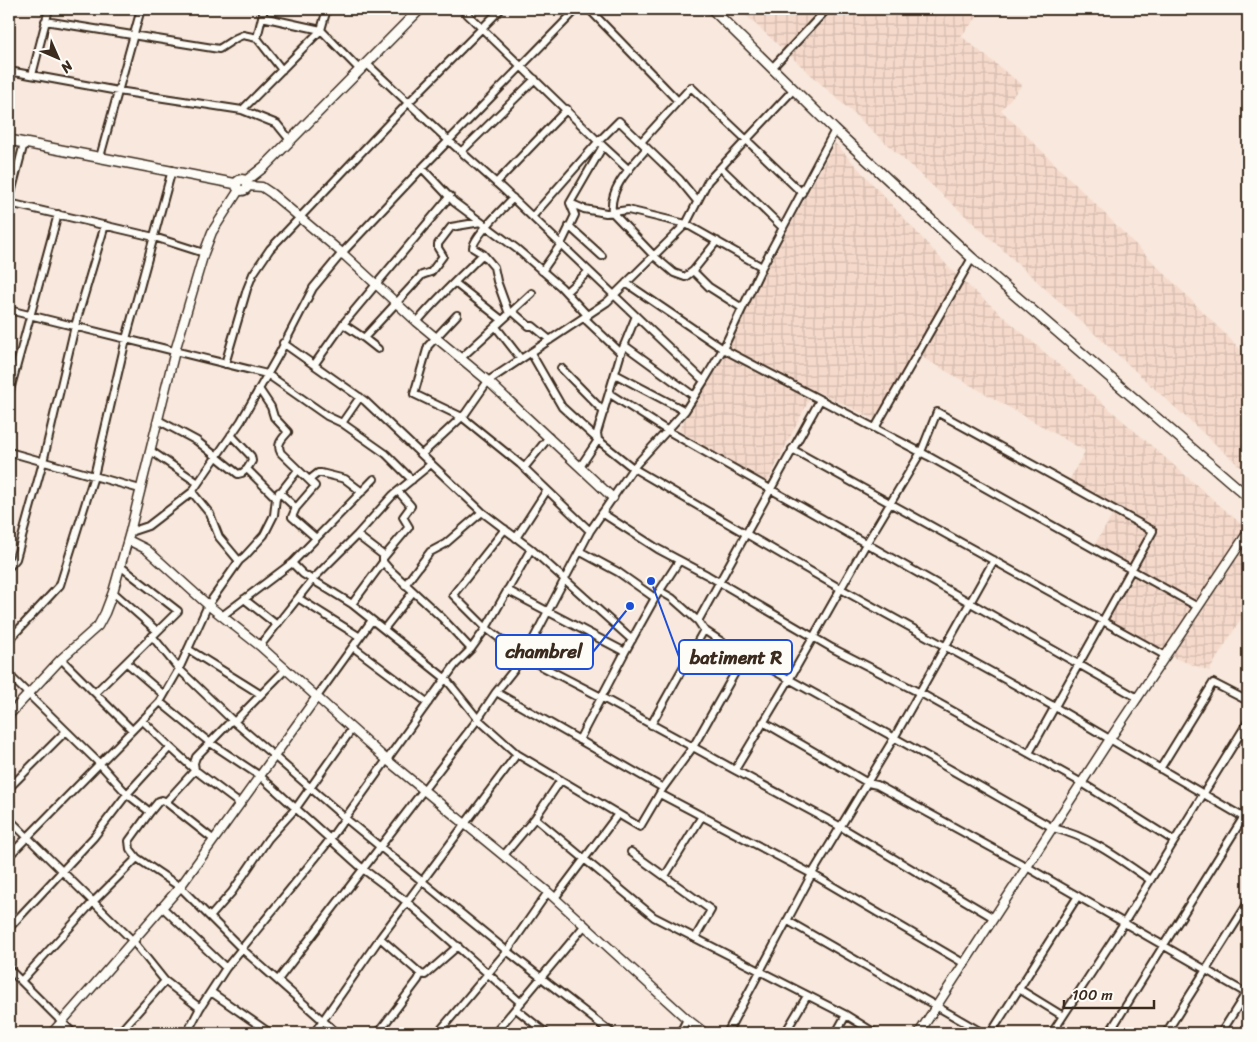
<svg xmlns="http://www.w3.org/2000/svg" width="1257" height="1042" font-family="Sriracha,sans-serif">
<defs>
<pattern id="industrial-grid" width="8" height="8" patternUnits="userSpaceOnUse" patternTransform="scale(1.25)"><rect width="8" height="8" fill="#f5dacb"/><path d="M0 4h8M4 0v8" fill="none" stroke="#d3bbae"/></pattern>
</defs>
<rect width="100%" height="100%" fill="#f8e8dd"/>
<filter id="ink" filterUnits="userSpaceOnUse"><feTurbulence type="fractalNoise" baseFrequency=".02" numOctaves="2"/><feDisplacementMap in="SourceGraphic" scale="10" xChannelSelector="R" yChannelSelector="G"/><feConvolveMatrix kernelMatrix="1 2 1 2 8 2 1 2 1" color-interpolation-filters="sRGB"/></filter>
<g filter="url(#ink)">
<path fill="url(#industrial-grid)" d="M739,9H984L961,36L1022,85L1001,110L1248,357V474Z
M835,143L956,275L1248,530V607L1209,671L1159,652L1106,618L1134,569L1093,547L1114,513L1066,486L1085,451L920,356L880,422L814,390L766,485L679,430Z"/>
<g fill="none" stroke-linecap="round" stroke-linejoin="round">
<defs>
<path id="minor" d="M462,9L603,146L570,203L575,215L561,244L542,271
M589,9L678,101
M719,15L725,9
M262,17L321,30L360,70
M45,21L219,49L236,38L243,35L257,38L282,70
M257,38L264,9
M367,64L448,140L503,189L704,381
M772,68L827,9
M9,71L118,91L242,110L277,124L290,140
M32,75L49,9
M242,110L321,30L327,9
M641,142L691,87L802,193
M603,146L629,170
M647,148C632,166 609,187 612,212L654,256L674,273L685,277L693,271L717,241
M462,151L535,79
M100,157L141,9
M422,168L454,202L517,249L561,287L588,316
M721,168L783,228
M496,183L567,109
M9,201L24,143
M9,203L154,237L204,253
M570,203L584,209L606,213L628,210L686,224L762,267
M532,217L598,142L619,121L679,179L697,201
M569,226L602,256
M483,254L473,248C473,237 504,208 513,198
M693,271L709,287L742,308
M455,283L502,320
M626,283L723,349L928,456L1198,607
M566,292L589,271
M9,310L267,374L327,416L342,423L386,454L412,480
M513,312L529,326H533L550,340
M457,315L428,346L414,394L462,417L520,464L590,531
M636,316L621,353L597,433L598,440L633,468L841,589L1055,707L1248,820
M584,318L621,353
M417,322C437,298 460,277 483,254L494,267L497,281L509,314
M343,324L364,338L422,275L431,272L443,256L438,248V244L451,227L481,222
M496,327L521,359
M364,338L378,349
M283,343L365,401L482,512L531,549L632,640
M624,345L694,396
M531,353L562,407L598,440L580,467
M461,358L532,293
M225,364L247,289L253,274L270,249L408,103L501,9
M314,365L343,324L450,196
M561,368L604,412
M615,374L685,411
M259,389L271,407L274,417L288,432C282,439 276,444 281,453L315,486L296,508
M9,394L58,214
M610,394L668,431L1138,698
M158,420L197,441L238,474L242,473L247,469
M342,423L360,397
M875,428L972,258
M231,435L251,456L252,461L247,469L276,498
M792,449L1166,656
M151,451L198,483
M9,452L140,489
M422,454L465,414L488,381L607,302L686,224L708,181L794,89
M431,464L393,495L357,535L383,555V562L389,569L442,618L471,649
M524,468L549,437
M309,480L318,473H321L345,479L362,492
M192,492L210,514L219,537L239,561
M279,492L296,508L292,517L316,538
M602,513L658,549L707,575L832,648L924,695L1082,783L1173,840
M130,532L148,526L192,492L241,421L279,354L313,288L342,253L422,168L577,9
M516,538L547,490
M581,552L618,572L655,598
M384,557L409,527L403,517L411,506L398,491
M292,563L303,574L352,604L446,679L478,719L517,754L640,827L663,788L693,747L601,697L524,657L486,628L453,595L505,529
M9,567L16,559L43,462L75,326L105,225
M405,585L430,552L445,544L482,512
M507,590L625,652L579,740
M660,591L672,598L698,621L704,630L722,642L904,743L1053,828C1091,837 1118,858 1150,880
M113,592L157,631
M298,598L360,637
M244,599L277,625
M352,604L383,562
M222,616L292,563L374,479
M698,621L820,400
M384,629L413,592
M152,636L179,669L232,720L274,756L345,818L507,951L612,1033
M9,640L60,585L94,476L126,339L172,170
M260,646L313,579L357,535
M353,647L428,703
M188,649L260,694
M625,652L655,598L679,561
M745,655L693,747L735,770L789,680L866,544L921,452L937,412L1153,531L1029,753
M61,659L132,730
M127,663L164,695
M9,675L99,763L127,794L150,812L129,841L130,849L137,858L180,887L242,949L337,1033
M496,692L663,788
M95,693L178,611L120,566
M316,698L372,620
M160,702L209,742L260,776L363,869L407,902L521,1003
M142,720L170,747
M235,721L286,669
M763,722L868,783L877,785L1027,867L1246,993
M651,725L704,630
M1160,769L1213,683L1248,701
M735,770L841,827L994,918
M9,788L66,731
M660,794L812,874L965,964
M150,812L159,801L162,800L166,802
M535,818L654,917L846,1015L875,1033
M9,819L133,941L165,981L200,1008
M214,840L166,802L195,770L194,763L196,757L232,720
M631,852L711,910L695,938
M504,855L535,818L561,780
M9,856L160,702L179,669L208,605L239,561L245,556L264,535L274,515L276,498L298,470
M665,876L702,816
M555,898L618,814
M162,907L226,968
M210,917L232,892L268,839L296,808L352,729
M788,921L983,1033
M9,928L94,837L127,794L170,747L195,770L240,804
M380,938L421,974
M9,969L73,1033
M278,980L478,719L496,692L524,657L590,531L633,468L685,411L704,381L723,349L762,267L835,130
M21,981L93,902L137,858
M1019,989L1063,1016
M211,992L270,1033
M516,1009L546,1033
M119,1033L165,981
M187,1033L200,1008L226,968L325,846L455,665L471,649L486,628L531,549
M314,1033L380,938L517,754
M378,1033L418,980L421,974L425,975L458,946
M438,1033L507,951L548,892
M495,1033L585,925
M680,1033L687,1019
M727,1033L812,874L894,738L994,560
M785,1033L807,996
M836,1033L846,1015
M991,1033L1078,896
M1052,1033L1124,923L1247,723L1248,724
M1109,1033L1248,810
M1166,1033L1248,903
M1221,1033L1248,990"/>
<path id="tertiary" d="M247,186L262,187L271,193L342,253L417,322L488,381L613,498
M128,540L146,549L208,605L260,646L387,760L548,892L687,1019L705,1033
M9,715L61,659L98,626L105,613L113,592L130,532L175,351L204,253L212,232L239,190
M52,1033L180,887L316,698
M919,1033L1110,739L1248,532"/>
<path id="secondary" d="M712,9L835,130L972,258L1248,497
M9,140L237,184
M236.5 185a5.5 5.5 0 1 1 11 0a5.5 5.5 0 1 1-11 0Z
M246,181L265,166L420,9"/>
</defs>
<use href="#minor" stroke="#3b2a1e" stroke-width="10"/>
<use href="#tertiary" stroke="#3b2a1e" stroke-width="11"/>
<use href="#secondary" stroke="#3b2a1e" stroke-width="12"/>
<use href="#minor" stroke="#fdfcf7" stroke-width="6"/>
<use href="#tertiary" stroke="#fdfcf7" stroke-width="8"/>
<use href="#secondary" stroke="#fdfcf7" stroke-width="9"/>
</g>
</g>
<path fill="none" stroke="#1d4ed8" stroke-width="2" d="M630 606L593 652M651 581L679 657"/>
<g fill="#1d4ed8" stroke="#fdfcf7" stroke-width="2">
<circle cx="630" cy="606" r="5"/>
<circle cx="651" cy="581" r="5"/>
</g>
<g fill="#fdfcf7" stroke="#1d4ed8" stroke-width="2">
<rect x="496" y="635" width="97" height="34" rx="5"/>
<rect x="679" y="640" width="113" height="34" rx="5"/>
</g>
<g font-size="19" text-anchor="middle" font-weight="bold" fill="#3b2a1e">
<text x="544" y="658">chambrel</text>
<text x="736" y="664">batiment R</text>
</g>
<rect width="1257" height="1042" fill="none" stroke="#fdfcf7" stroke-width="30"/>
<rect x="15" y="15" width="1227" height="1012" fill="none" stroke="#3b2a1e" stroke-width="2" filter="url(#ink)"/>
<g transform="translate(58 58) rotate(135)" stroke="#fdfcf7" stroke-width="4" paint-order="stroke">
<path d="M0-4L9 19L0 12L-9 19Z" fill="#3b2a1e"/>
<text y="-8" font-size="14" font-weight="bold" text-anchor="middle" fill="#3b2a1e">N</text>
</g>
<path d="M1064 1000v8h90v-8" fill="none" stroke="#3b2a1e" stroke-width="2.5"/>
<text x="1072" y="1000" font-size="15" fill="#3b2a1e" stroke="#fdfcf7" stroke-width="4" paint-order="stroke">100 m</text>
</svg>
